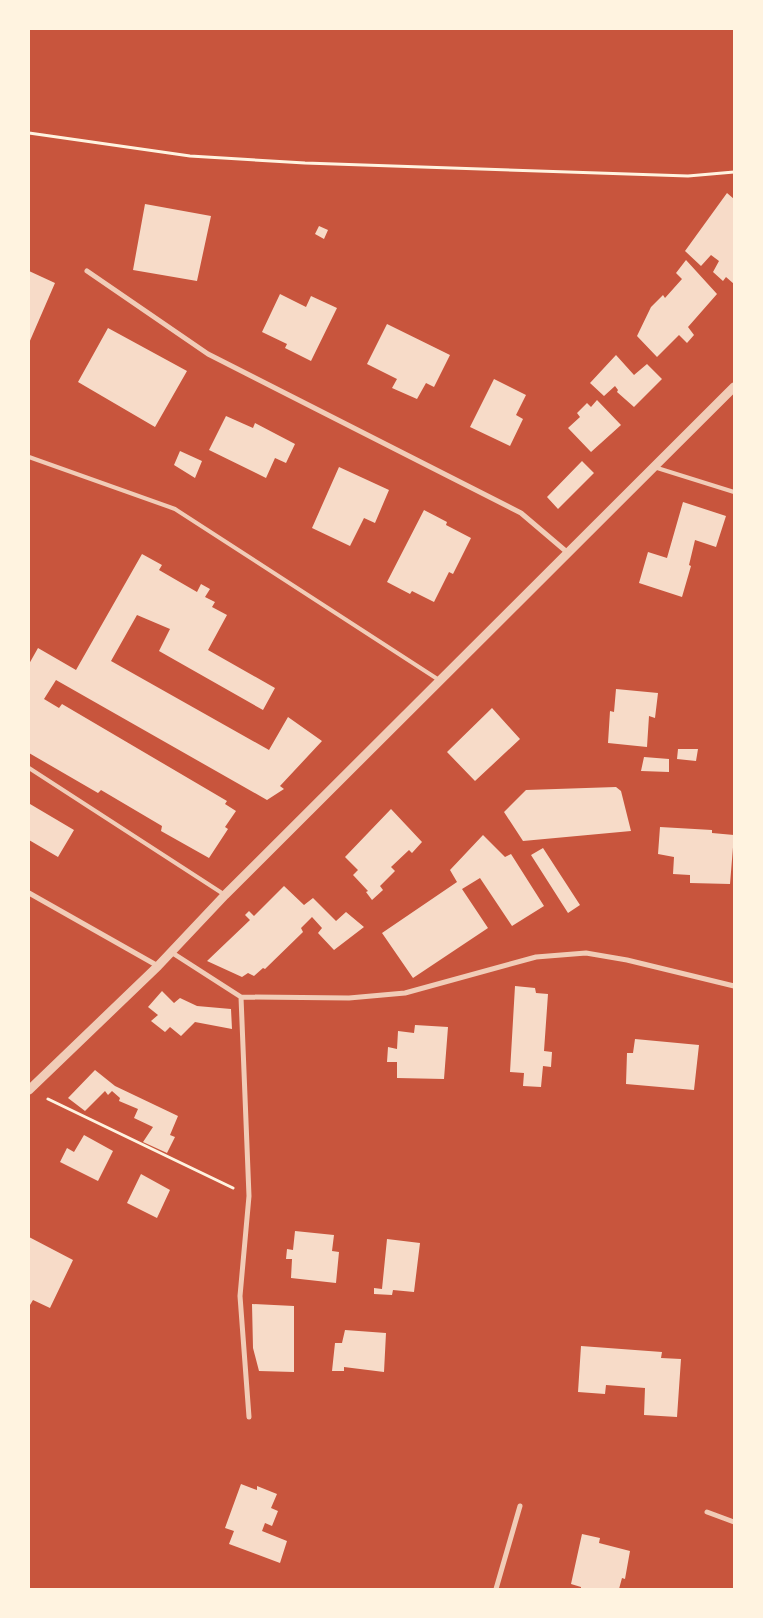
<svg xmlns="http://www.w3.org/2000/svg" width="763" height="1618" font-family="Inter,sans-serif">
<rect width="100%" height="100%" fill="#c8553d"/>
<path fill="#f7dbc8" d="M727,193L734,199V284L726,277L723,281L713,272L719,261L711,255L701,266L685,251Z
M145,204L211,216L197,281L133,270Z
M319,226L328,230L324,239L315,234Z
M686,260L717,294L688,327L694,335L687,343L679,335L657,357L637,336L651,307L663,295L665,298L682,279L676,273Z
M29,271L55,283L29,343Z
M280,294L306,307L311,296L337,308L311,361L285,348L287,344L262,332Z
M387,324L450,355L434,387L426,383L417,399L392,388L397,379L367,364Z
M108,328L187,371L155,427L78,382Z
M616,355L634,375L647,364L662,379L634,407L617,392L618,390L615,386L604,396L590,383Z
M494,379L526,395L516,415L523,419L510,446L470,427Z
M597,400L621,425L591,452L568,428L580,417L577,413L587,403L591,407Z
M226,416L253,428L255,423L295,444L286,463L275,458L266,478L209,450Z
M180,451L202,461L195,478L174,465Z
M582,461L594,473L558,509L547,497Z
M339,467L389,490L375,523L364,518L350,546L312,528Z
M683,502L726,516L716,547L695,540L689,565L691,566L682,597L639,583L648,552L667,558Z
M424,510L447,522L446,525L471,538L453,574L449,572L434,602L412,591L410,594L387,582Z
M142,554L162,565L159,570L197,592L201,584L210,589L205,597L215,602L212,607L227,615L208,650L275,688L263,710L159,651L170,629L137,615L111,661L269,750L288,717L322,741L280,786L284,789L267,800L56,680L44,699L59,708L62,704L227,801L225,804L236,811L225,827L228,829L209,858L161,831L162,826L101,790L98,793L29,753V664L38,648L76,670Z
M616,689L658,693L655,718L649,716L647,747L608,743L610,711L614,712Z
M492,708L520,739L475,781L447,752Z
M678,749H698L696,761L677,759Z
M644,757L669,759V772L641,771Z
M616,787L621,791L631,831L523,841L504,812L526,790Z
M30,804L74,830L58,857L29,840Z
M391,809L422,842L412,853L409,850L391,867L395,871L380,886L383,890L372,900L366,892L368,891L353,875L358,870L345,857Z
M660,827L712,830V833L734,835L730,884L690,883V875L673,874L674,857L658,854Z
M483,835L505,857L511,854L544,906L512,926L480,878L462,889L488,928L413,978L382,933L457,882L450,870Z
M543,848L580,905L568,913L531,855Z
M284,886L304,905L313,898L336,921L346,912L364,927L334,950L318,933L322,928L312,917L301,928L303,932L265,969L263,968L254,976L248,973L242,977L207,961L250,920L245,915L249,911L254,916Z
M515,986L535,988L536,993L548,994L544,1051L552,1052L551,1067L543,1066L541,1087L523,1086L524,1073L510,1072Z
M162,991L174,1003L180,998L197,1006L231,1009L232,1029L195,1022L181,1036L170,1027L165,1032L151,1021L158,1015L148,1007Z
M415,1025L448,1027L444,1079L397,1078V1062H387L388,1047L397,1049L398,1031L414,1033Z
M635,1039L699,1045L694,1090L626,1084L627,1053H633Z
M95,1070L115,1086L178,1116L170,1135L175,1137L167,1153L143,1142L153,1127L134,1118L138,1109L119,1101L120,1098L112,1091L108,1095L105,1091L85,1111L68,1098Z
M84,1135L113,1151L98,1181L60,1162L67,1148L74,1152Z
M141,1174L170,1190L157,1218L127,1203Z
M295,1231L334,1235L332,1251L339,1252L336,1283L291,1278L292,1259H286L287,1249L293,1250Z
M29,1237L73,1260L50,1308L33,1300L30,1305L29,1304Z
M387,1239L420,1243L414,1292L393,1290L392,1295L374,1294V1288L382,1289Z
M252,1304L294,1306V1372L259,1371L253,1348Z
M345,1330L386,1333L384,1372L344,1367V1371H332L335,1343H342Z
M581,1346L662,1352L661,1358L681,1359L677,1417L644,1415L645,1388L606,1385L605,1394L578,1392Z
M241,1484L257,1490V1486L277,1494L271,1508L278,1511L272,1526L265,1523L262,1531L287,1541L280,1563L229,1544L234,1531L225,1528Z
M582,1534L600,1538L599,1543L630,1551L625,1579L622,1578L619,1589H581V1587L571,1584Z"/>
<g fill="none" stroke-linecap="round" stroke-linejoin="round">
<path stroke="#fff3e0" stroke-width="3" d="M29,133L190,156L305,163L688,176L734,172
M48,1099L233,1188"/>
<path stroke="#f1ccb7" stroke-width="4" d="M29,457L175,509L439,680
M654,467L734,492
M29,768L225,895"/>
<path stroke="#f1ccb7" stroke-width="5" d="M87,271L208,354L521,513L568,553
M29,893L158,966
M171,952L241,997L349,998L405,993L536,957L586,953L627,960L734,986
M241,997L249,1196L240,1296L249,1417
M707,1512L734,1522
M496,1589L520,1506"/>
<path stroke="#f1ccb7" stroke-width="9" d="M29,1090L158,966L225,895L734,387"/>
</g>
<rect width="763" height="1618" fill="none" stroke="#fff3e0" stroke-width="60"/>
</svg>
